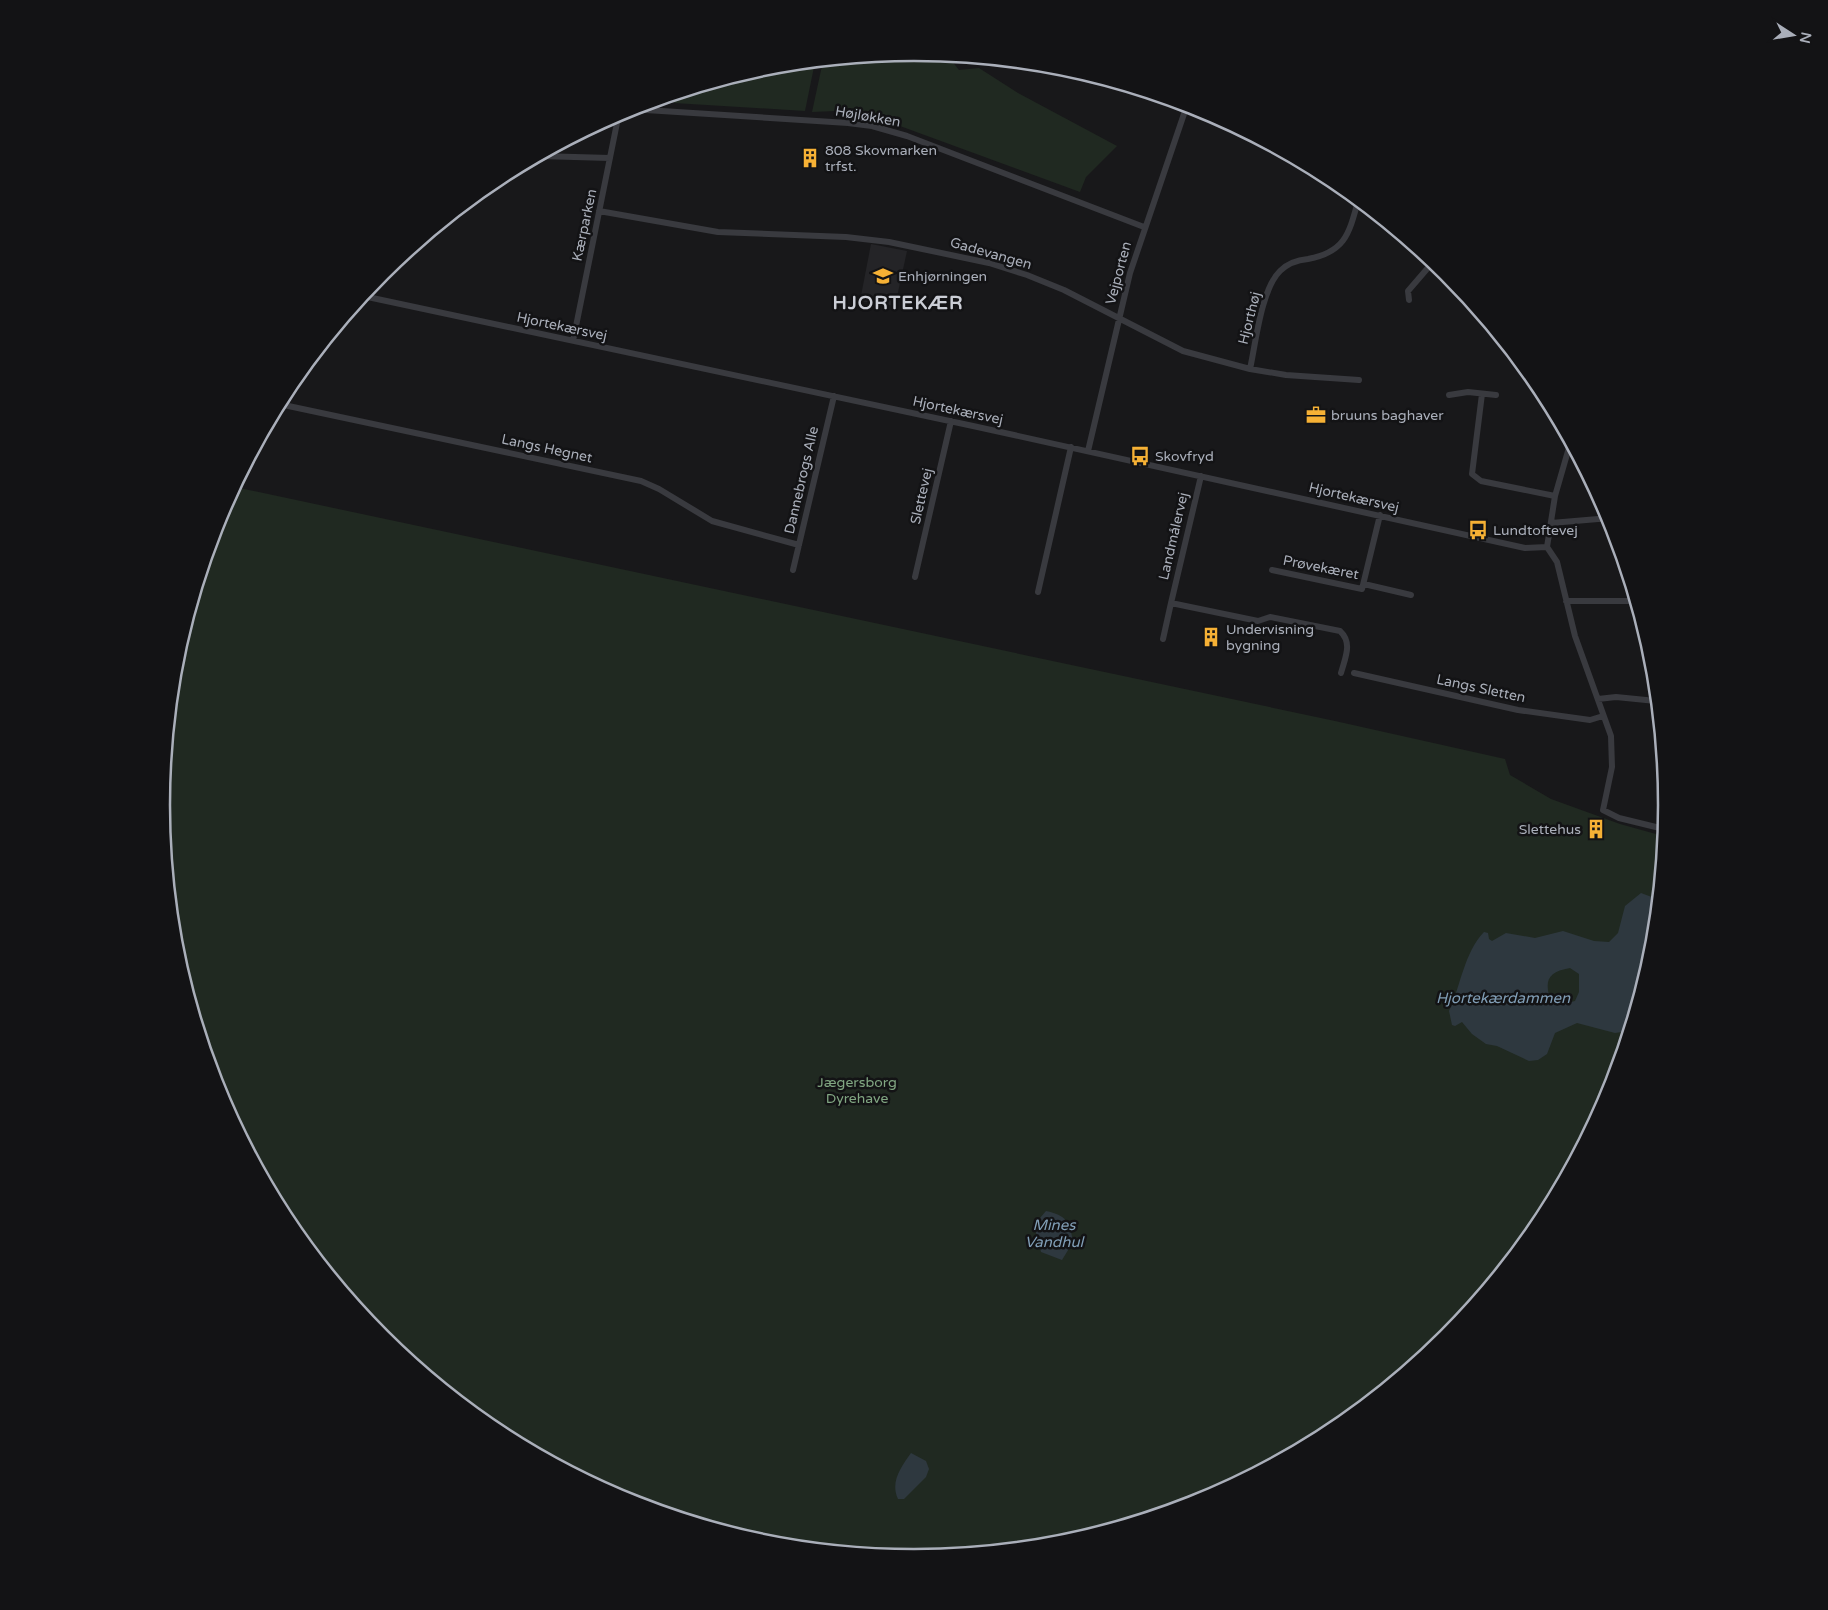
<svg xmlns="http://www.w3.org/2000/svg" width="1828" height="1610" font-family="'Varela Round',sans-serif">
<rect width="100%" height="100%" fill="#18181a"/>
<path fill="#242427" d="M871,244L907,251L895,306L860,301Z"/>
<path fill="#202921" d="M914,53L948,56L959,70L979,68L1018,93L1117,146L1086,177L1080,192L900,126L835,111L812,112L823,61Z
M815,62L805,111L674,103L676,95L767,67Z
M235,487L1335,721L1505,759L1510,775L1551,799L1620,824L1663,836L1652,952L1609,1093L1540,1223L1446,1337L1332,1431L1202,1500L1061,1543L914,1557L767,1543L626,1500L496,1431L382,1337L288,1223L219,1093L176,952L162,805L176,658L219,517Z"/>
<path fill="#2e383f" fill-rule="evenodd" d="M1641,893L1657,899L1652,952L1628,1031L1615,1033L1577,1023L1555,1033L1547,1054L1538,1060L1529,1061L1497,1046L1486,1044L1472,1034L1462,1022L1455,1026L1452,1025L1449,1011C1461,985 1464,953 1484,932L1488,933L1489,939L1492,941L1506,933L1535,938L1563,931L1594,941L1609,942L1618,933L1625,906ZM1570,968L1579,974V992L1575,1001L1559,1005L1551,1002C1544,981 1547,972 1570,968Z
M1046,1211C1066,1215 1070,1222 1073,1242L1062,1260L1041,1252L1034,1225Z
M911,1453L926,1461L929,1469L926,1477L904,1499H898C890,1482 901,1467 911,1453Z"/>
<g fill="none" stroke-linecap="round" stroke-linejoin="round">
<path stroke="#393a3f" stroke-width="6" d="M1135,90L1185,108
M630,109L848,123L872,126L907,136L1144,227
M539,156L610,158
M599,211L718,232L846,237L889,242L989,263L1027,275L1064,290L1183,351L1250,369L1286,375L1359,380
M363,296L973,426L1525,548L1547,547
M1409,300L1408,291L1433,262
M573,341L619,113
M1250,369C1256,342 1261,290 1280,271C1288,263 1297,260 1308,259C1345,252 1349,234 1358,201
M1482,394L1472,474L1481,481L1555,496
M1449,395L1468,392L1496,395
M279,404L641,481L659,489L712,521L799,545
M1088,451L1130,273L1187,105
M1201,476L1171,603L1258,621L1270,617L1340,631C1353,643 1345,658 1341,673
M1551,523L1610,518
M1547,547L1557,562L1575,636L1611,736L1612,767L1603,810L1619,818L1664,829
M1547,547L1555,496L1570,444
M793,570L834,396
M1272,570L1362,589L1380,515
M915,577L951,421
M1364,584L1411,595
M1038,592L1071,447
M1566,601H1635
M1163,639L1171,603
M1354,673L1518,710L1590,720L1603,716
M1598,699L1616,697L1656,701"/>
</g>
<defs>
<symbol id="building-bare" viewBox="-9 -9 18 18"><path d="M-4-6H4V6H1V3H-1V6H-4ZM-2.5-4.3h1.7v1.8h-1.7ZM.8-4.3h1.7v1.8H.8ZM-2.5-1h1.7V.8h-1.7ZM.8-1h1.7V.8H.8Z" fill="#f6b135" stroke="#131315" stroke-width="2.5" paint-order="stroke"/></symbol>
<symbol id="school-bare" viewBox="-9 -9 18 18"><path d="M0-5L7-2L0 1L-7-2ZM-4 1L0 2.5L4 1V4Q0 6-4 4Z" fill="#f6b135" stroke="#131315" stroke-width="2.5" paint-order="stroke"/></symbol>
<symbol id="office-bare" viewBox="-9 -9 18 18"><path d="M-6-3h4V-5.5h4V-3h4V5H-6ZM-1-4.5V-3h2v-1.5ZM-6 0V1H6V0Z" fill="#f6b135" stroke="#131315" stroke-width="2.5" paint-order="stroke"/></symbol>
<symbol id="bus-bare" viewBox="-9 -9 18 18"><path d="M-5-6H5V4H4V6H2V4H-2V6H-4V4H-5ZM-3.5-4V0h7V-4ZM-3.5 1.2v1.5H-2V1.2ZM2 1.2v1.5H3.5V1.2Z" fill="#f6b135" stroke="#131315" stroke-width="2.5" paint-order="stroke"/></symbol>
</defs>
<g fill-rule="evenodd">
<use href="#building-bare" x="796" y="144" width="28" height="28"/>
<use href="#school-bare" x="869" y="262" width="28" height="28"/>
<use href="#office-bare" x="1302" y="401" width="28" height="28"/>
<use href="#bus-bare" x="1126" y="442" width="28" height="28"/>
<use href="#bus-bare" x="1464" y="516" width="28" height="28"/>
<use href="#building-bare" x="1197" y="623" width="28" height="28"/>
<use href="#building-bare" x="1582" y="815" width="28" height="28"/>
</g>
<g text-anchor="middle" stroke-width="5" stroke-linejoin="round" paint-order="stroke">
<g font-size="14" fill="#aaafba" stroke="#131315">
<text transform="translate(868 116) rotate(10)" y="5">Højløkken</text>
<text transform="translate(584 225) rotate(-78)" y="5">Kærparken</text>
<text transform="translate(991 253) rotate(16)" y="5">Gadevangen</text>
<text transform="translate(1118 273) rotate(-75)" y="5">Vejporten</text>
<text transform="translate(1249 318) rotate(-76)" y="5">Hjorthøj</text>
<text transform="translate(562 326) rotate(12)" y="5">Hjortekærsvej</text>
<text transform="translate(958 410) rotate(12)" y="5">Hjortekærsvej</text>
<text transform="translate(547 448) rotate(12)" y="5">Langs Hegnet</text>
<text transform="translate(801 480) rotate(-77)" y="5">Dannebrogs Alle</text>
<text transform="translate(921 496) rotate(-77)" y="5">Slettevej</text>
<text transform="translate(1354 497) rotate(13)" y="5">Hjortekærsvej</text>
<text transform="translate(1173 536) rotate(-77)" y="5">Landmålervej</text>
<text transform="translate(1321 567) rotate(11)" y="5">Prøvekæret</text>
<text transform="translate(1481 688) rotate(12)" y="5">Langs Sletten</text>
</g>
<g font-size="14" fill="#aaafba" stroke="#131315" text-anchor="start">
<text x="825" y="155">808 Skovmarken<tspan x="825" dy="16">trfst.</tspan></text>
<text x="898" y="281">Enhjørningen</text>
<text x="1331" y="420">bruuns baghaver</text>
<text x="1155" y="461">Skovfryd</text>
<text x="1493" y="535">Lundtoftevej</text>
<text x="1226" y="634">Undervisning<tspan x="1226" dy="16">bygning</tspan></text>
<text x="1581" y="834" text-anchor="end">Slettehus</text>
</g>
<g font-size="14" fill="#81a682" stroke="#131315">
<text x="857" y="1087">Jægersborg<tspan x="857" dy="16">Dyrehave</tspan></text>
</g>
<g font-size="15" font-style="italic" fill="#819eb6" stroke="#131315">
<text x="1503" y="1003">Hjortekærdammen</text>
<text x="1054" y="1230">Mines<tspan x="1054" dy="17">Vandhul</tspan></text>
</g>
<g font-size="19" font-weight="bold" letter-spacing="1" fill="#cbced6" stroke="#131315">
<text x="898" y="309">HJORTEKÆR</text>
</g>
</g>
<path d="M0 0H1828V1610H0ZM170 805a744 744 0 1 1 1488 0a744 744 0 1 1-1488 0Z" fill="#131315" fill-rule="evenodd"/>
<path fill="none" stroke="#aaafba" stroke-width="2.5" d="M170 805a744 744 0 1 1 1488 0a744 744 0 1 1-1488 0Z"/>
<g transform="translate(1793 35) rotate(102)" stroke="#131315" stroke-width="4" paint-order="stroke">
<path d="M0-4L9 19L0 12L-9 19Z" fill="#aaafba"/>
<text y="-8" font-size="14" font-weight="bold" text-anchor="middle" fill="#aaafba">N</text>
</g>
</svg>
